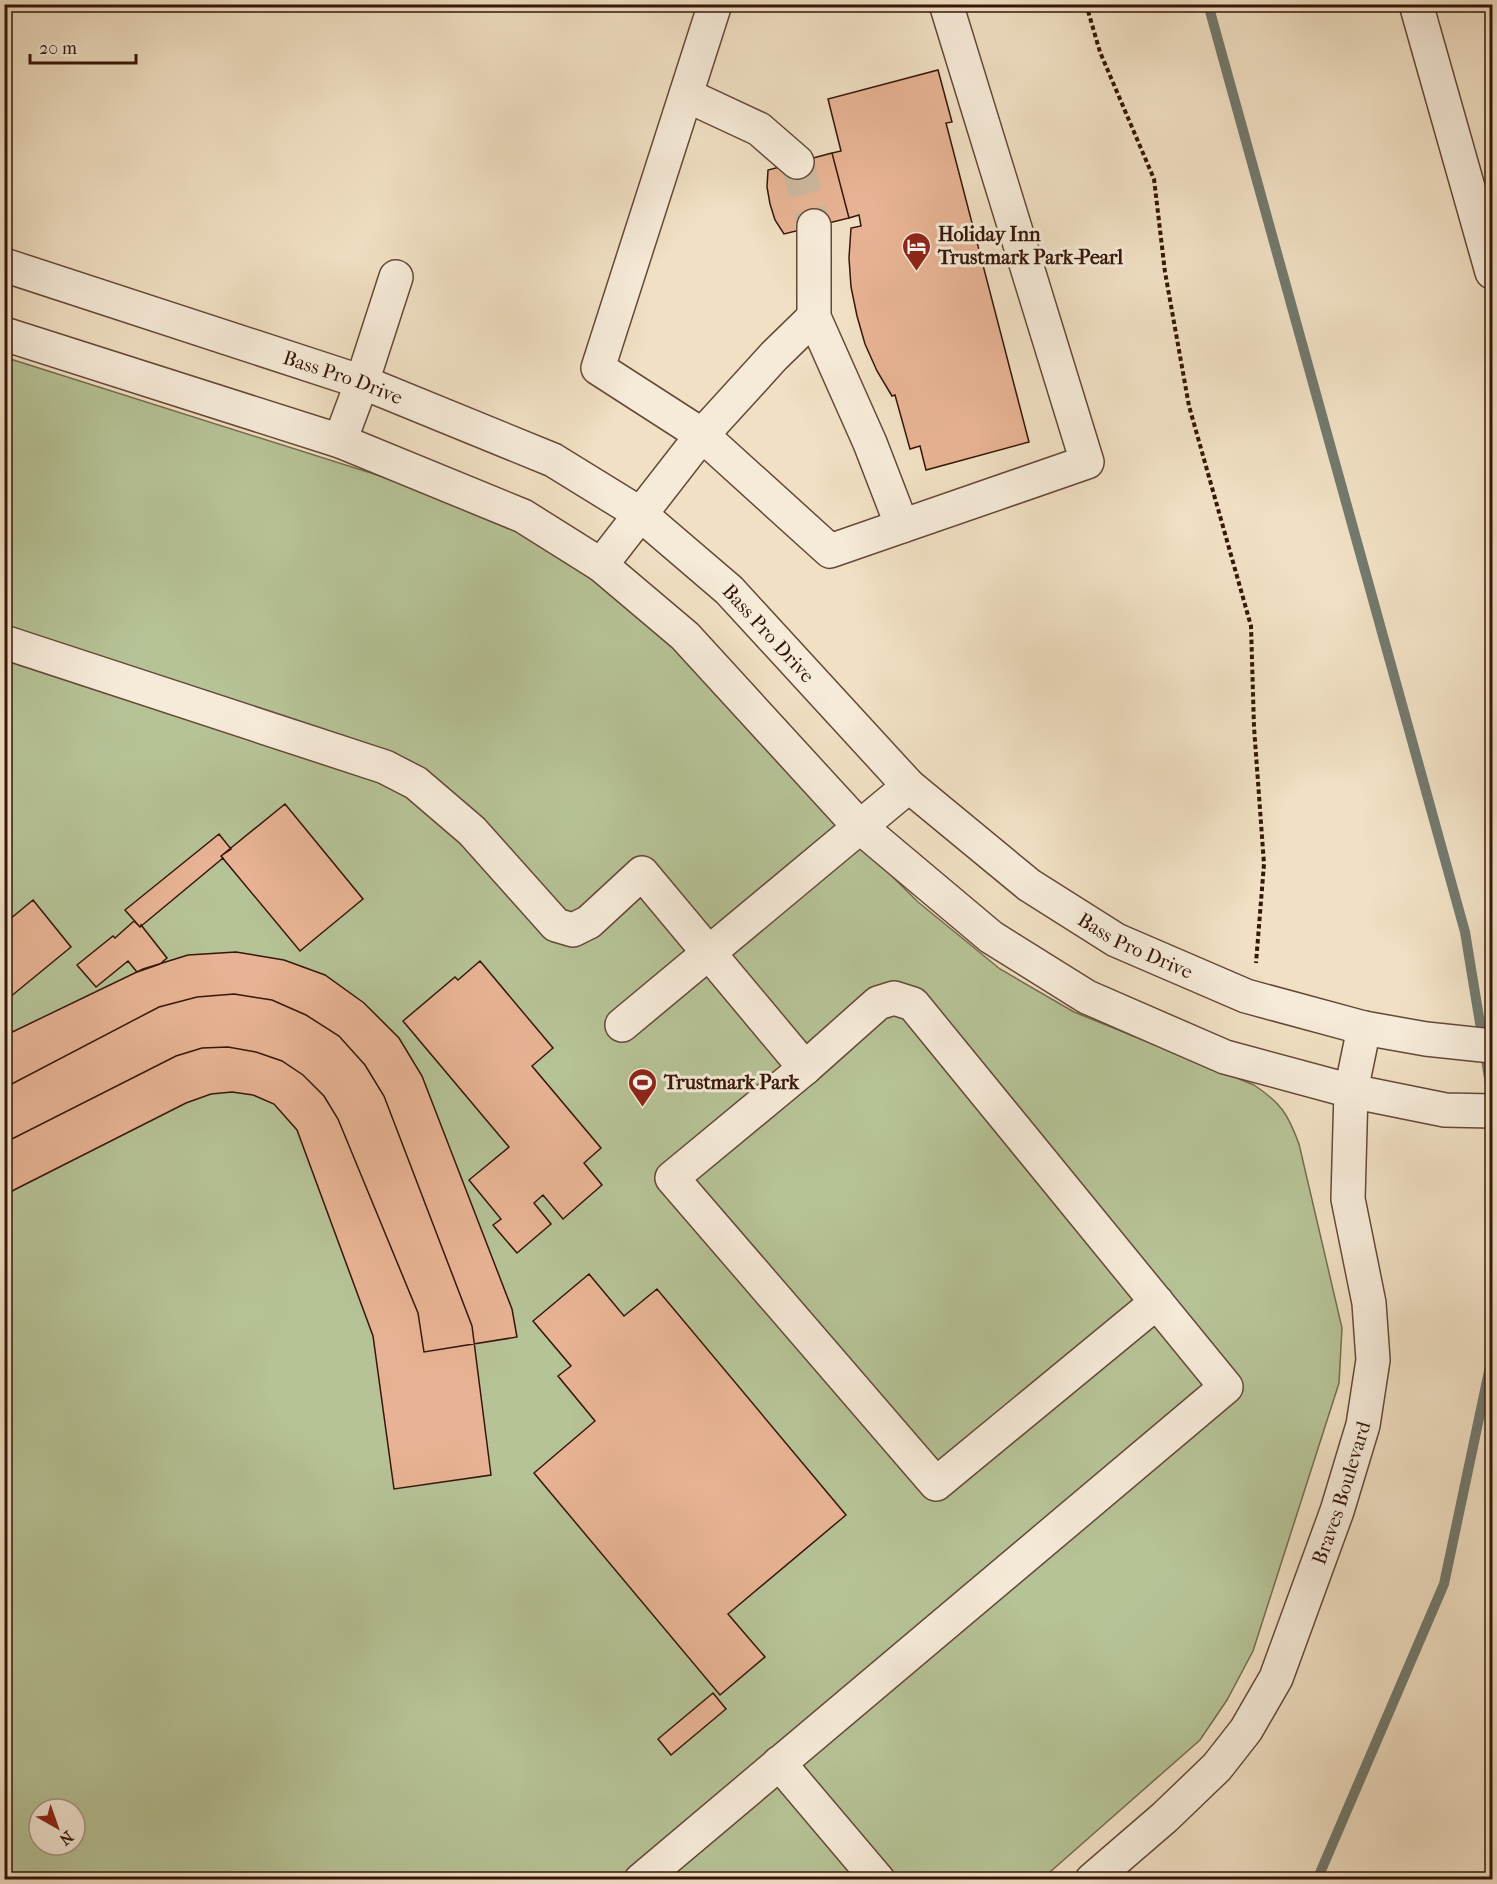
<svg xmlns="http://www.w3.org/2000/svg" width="1497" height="1884" font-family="'IM FELL French Canon',serif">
<rect width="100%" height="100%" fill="#f1e0c4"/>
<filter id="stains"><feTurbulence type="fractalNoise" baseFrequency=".00333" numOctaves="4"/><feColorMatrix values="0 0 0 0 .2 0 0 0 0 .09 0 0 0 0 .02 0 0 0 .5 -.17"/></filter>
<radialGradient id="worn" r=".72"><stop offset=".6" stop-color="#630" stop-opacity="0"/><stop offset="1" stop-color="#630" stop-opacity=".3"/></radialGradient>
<path fill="#b6c397" stroke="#766c50" stroke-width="1.5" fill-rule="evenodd" d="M4,357L434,493L528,535L623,599L704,677L782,767L918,902L1000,969L1074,1012L1254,1085C1281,1103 1288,1114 1299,1144L1342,1328L1339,1383L1253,1651L1227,1700L1200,1740L1042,1879H5ZM39,1809H75V1845H39Z"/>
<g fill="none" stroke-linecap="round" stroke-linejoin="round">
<path stroke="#737a6f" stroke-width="10" d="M1208,4L1465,932L1492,1096
M1317,1880L1444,1584L1492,1357"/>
</g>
<path fill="#e7b394" stroke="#361608" stroke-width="1.5" d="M938,70L952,122L946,123L1029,442L926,470L920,446L910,449L895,395L892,396L877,371L865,344L857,316L851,287L849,258L851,228L861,226L859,215L849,218L832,153L841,151L828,99Z
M832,153L849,218L784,234L775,220L770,204L767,187L768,170Z
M285,804L363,899L300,951L221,856Z
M219,834L231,849L221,856L223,858L140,927L125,910Z
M33,900L71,947L4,1002V924Z
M134,921L140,927L141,925L167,958L160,964L137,972L128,961L96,987L77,965L113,936L115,938Z
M236,952L284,960L325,975L364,1003L399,1038L422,1076L512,1309L517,1337L424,1352L418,1313L338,1119L324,1096L303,1075L282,1061L256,1052L228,1047L202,1048L176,1056L4,1143V1036L143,969L188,955Z
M480,961L553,1048L532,1066L601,1148L584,1163L602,1185L563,1219L543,1195L534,1203L551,1224L517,1253L493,1225L501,1219L469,1180L509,1147L403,1021L455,977L458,980Z
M234,994L272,1000L306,1015L339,1036L365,1065L384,1096L472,1326L491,1475L394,1489L373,1336L297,1130L274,1104L253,1095L232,1092L211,1094L186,1103L14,1190L4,1198V1088L159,1007L197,997Z
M589,1274L624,1316L657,1289L846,1515L728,1614L765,1657L720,1695L534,1473L595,1421L558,1376L571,1366L533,1321Z
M713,1693L726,1709L671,1755L658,1739Z"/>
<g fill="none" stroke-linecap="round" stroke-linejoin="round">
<path stroke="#ccb89e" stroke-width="33" stroke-dasharray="33 16" stroke-linecap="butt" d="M797,162L814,226"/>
<defs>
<g id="minor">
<path d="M715,4L598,368L702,435L830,551L1087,462L946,4"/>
<path d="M1416,4L1492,272"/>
<path d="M686,95L759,129L797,162"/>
<path d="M814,226V317L870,443L902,526"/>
<path id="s1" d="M4,265L362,382L553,460L639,513L729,590L909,786L1029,885L1116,940L1246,996L1364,1028L1426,1039L1492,1046"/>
<path d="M4,334L340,441L523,516L601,565L685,636L859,826L991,937L1087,997L1225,1057L1351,1091L1445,1110L1492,1111"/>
<path d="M340,441L362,382L396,277"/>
<path d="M601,565L702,435L774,356L814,317"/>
<path d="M4,642L385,767L416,783L472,831L556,925L573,930L589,922L642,873L805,1068"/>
<path d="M622,1025L909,786"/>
<path d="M779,1763L878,1880"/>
<path d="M641,1880L1226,1387L913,1004L894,998L878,1003L805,1068L672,1178L936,1484L1157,1302"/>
<path id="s2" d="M1092,1880L1165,1817L1217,1767L1246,1730L1276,1678L1337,1511L1363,1425L1373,1360L1369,1303L1348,1199L1351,1091L1364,1028"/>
</g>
</defs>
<use href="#minor" stroke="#654837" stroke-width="36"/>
<path stroke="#361608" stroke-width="4" stroke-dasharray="4.5 3" stroke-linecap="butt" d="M1086,4L1100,52L1154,179L1165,272L1189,406L1251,626L1254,727L1264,864L1256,963"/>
<use href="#minor" stroke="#f6ebd9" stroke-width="33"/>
</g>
<defs>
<symbol id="hotel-pin" viewBox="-11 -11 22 30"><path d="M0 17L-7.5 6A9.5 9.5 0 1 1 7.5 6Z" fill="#8f2418" stroke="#f6ebd9"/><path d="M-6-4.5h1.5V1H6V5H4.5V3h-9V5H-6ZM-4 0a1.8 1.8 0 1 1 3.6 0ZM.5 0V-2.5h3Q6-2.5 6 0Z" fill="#fff"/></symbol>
<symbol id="stadium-pin" viewBox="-11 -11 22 30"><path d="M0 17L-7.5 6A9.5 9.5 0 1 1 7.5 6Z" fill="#8f2418" stroke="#f6ebd9"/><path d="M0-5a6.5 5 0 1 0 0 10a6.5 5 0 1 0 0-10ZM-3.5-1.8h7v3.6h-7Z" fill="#fff"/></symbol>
</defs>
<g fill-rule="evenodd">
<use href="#hotel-pin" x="900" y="230" width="33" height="45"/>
<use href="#stadium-pin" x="626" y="1066" width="33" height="45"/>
</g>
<g text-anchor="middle" stroke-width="6" stroke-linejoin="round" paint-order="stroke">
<g font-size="20" font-weight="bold" fill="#361608" stroke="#f6ebd9" text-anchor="start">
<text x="938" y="241">Holiday Inn<tspan x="938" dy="23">Trustmark Park-Pearl</tspan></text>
<text x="664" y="1089">Trustmark Park</text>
</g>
<g font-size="20" fill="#361608" stroke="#f6ebd9">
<text dy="7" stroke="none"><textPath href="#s1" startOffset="357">Bass Pro Drive</textPath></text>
<text dy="7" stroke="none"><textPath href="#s1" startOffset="861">Bass Pro Drive</textPath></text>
<text dy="7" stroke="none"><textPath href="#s1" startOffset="1347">Bass Pro Drive</textPath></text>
<text dy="7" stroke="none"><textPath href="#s2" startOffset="472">Braves Boulevard</textPath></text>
</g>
</g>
<rect width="1497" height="1884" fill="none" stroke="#f1e0c4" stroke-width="24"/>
<rect x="6" y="6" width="1485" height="1872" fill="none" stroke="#361608" stroke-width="3"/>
<rect x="12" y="12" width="1473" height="1860" fill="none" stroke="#361608" stroke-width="1.5"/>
<g transform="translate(57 1827) rotate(140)"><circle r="28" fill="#f6ebd9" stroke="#a99685" stroke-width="1.5"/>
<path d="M0-4.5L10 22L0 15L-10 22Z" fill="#8f2418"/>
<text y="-9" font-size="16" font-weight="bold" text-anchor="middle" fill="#361608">N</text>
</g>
<path d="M30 54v9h106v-9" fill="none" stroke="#361608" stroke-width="3"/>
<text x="39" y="54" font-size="18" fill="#361608" stroke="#f6ebd9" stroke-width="4.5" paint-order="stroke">20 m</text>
<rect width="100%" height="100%" filter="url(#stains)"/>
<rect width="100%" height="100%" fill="url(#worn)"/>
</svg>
